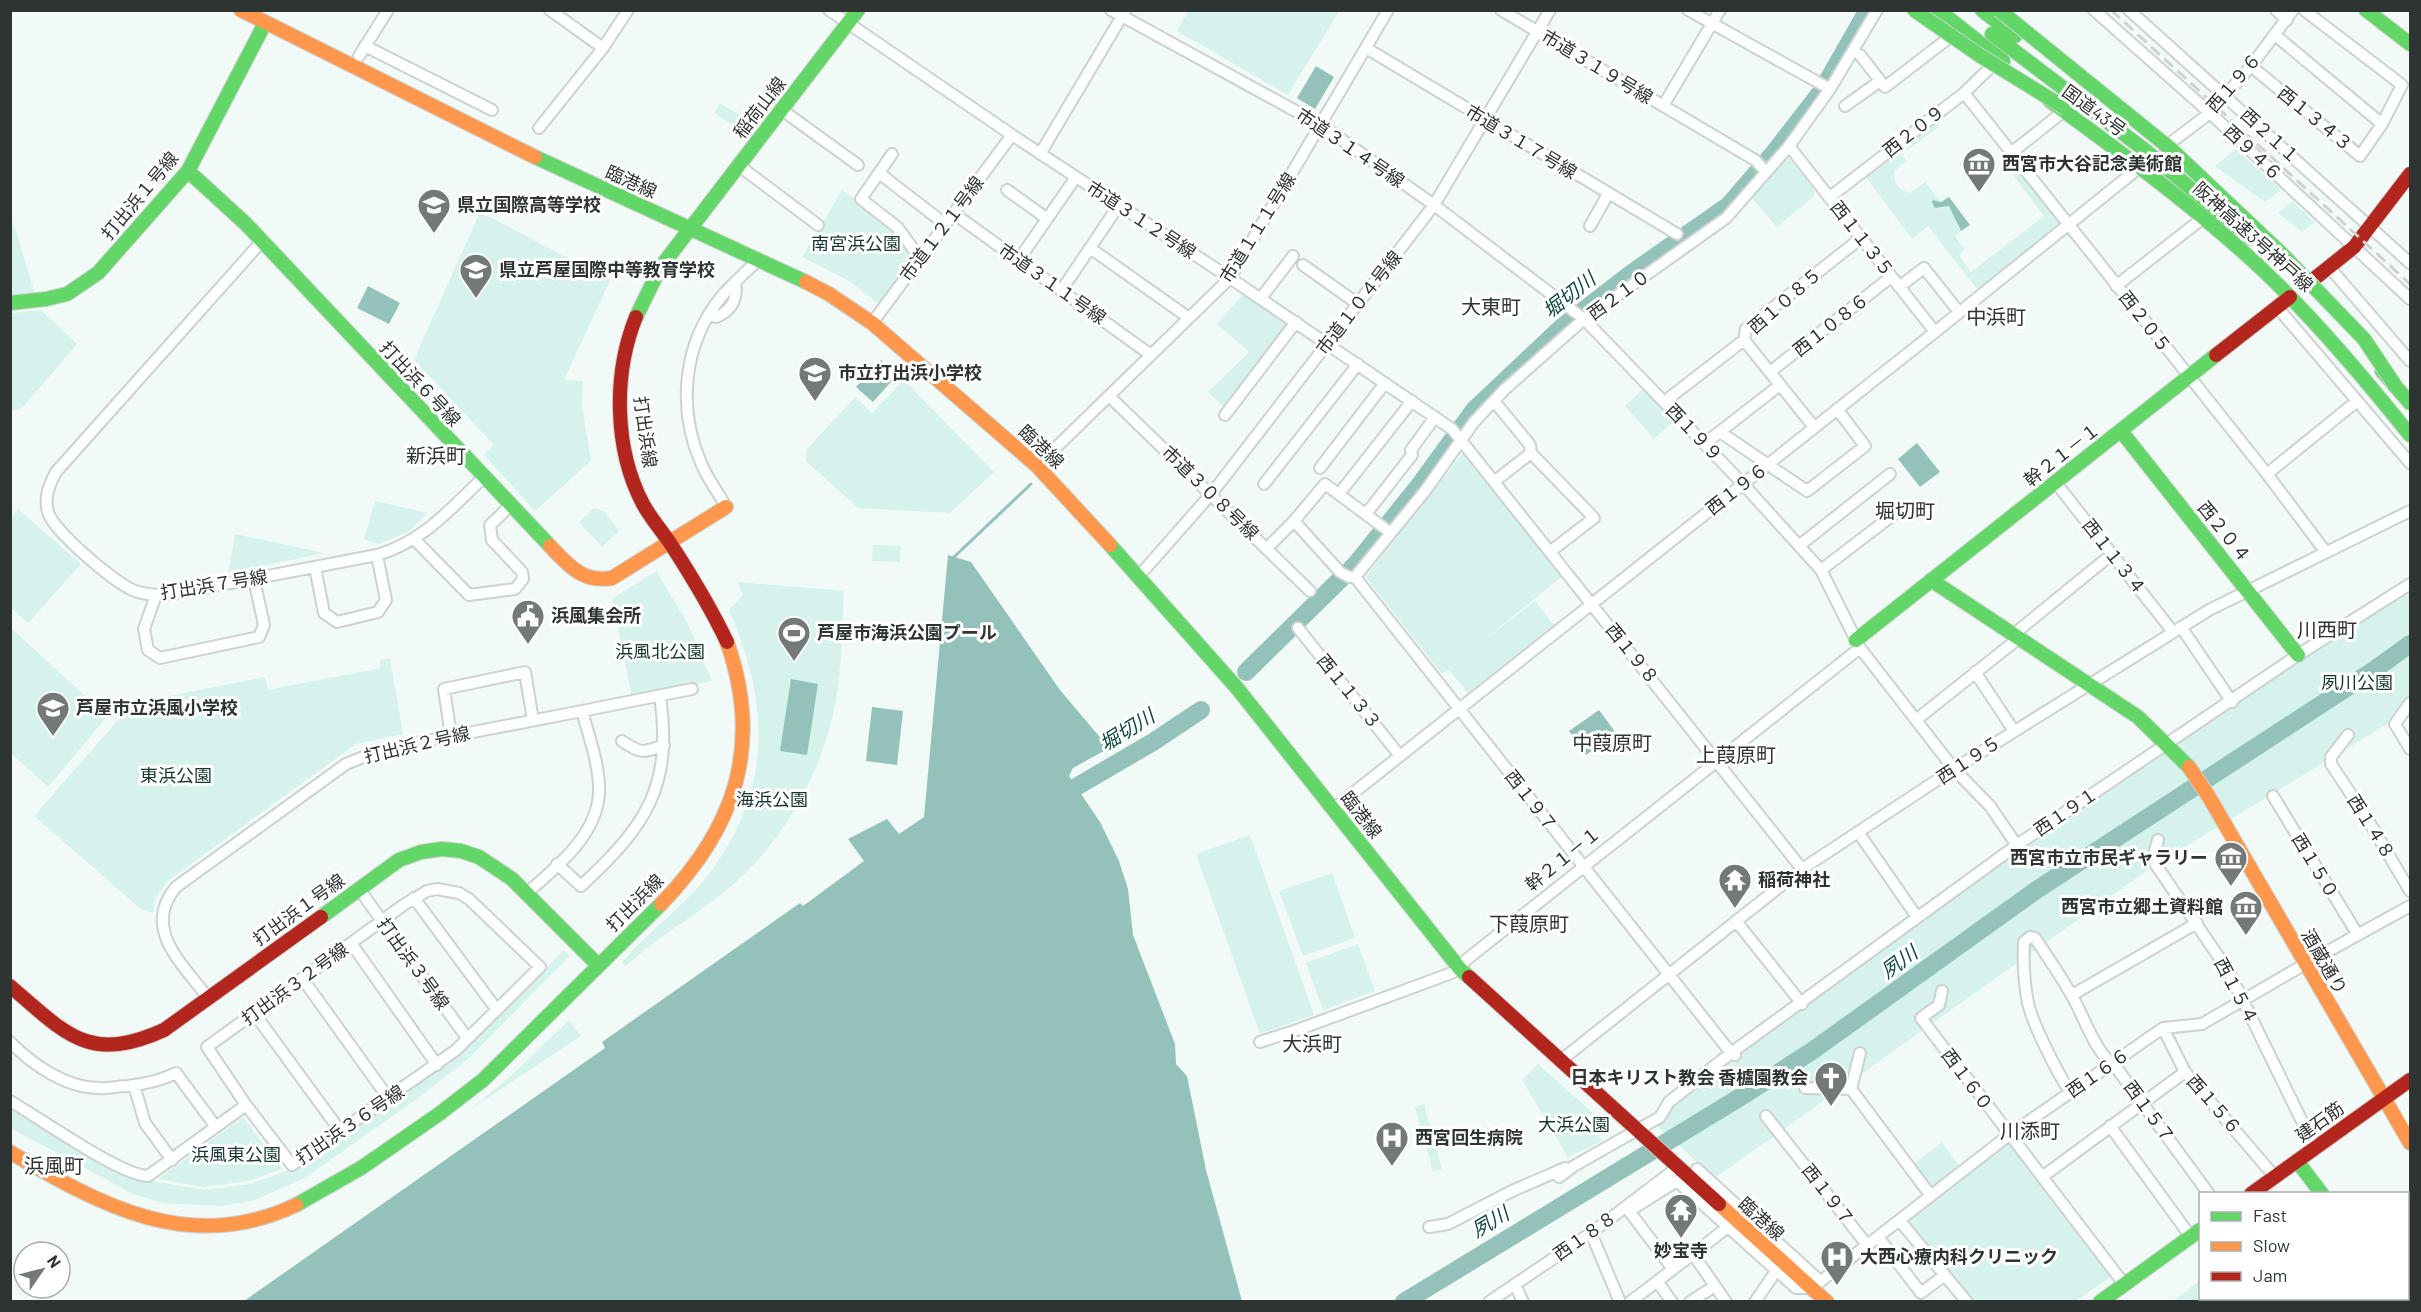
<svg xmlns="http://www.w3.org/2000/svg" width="2421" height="1312" font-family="Barlow,'Noto Sans JP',sans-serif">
<rect width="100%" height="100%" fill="#f2faf8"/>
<path fill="#d6f2ec" d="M1189,10H1339V11L1288,95L1177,31Z
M720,103L750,122L744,132L714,113Z
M1935,120L1940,126L1902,154L1907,161L1894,171C1894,183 1898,190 1910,193L1925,182L1941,202L1935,200L1938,209L1949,206C1955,214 1955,223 1961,231L1955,236L1965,250L1959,255L1971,272L2044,216L2011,172L2018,167L2059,220L2060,226L1977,289L1928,226L1912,239L1864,175Z
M2236,149L2281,190L2265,202L2215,166Z
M1783,159H1790L1814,189V196L1777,227L1750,196Z
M842,190L895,228L918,258L882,306L849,281L802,257Z
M2292,201L2315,222L2302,232L2278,213Z
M480,212L610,280L564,380L583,381L582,406L591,461L535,511L484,455L494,445L414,360Z
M11,222L14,225L35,294L11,296Z
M1243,294L1291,324L1225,408L1208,392L1249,352L1217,324Z
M41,310L77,344L22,408L11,411V313Z
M904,380L994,472L950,513L858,508L806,461L807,449L855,397L872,413Z
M1644,388L1674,421L1654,439L1625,406Z
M1463,453L1561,577L1477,646L1535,601L1554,625L1468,693L1449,670L1442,674L1367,579V575Z
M375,501L428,513L408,532L379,544L364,539Z
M594,508L605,512L619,531L602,547L579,522Z
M18,509L81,564L28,623L11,608V517Z
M235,534L324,553L228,573Z
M873,545L901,546L900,562L872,561Z
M656,571L688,624L712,681L632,697L612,599Z
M737,582L844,591C842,623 842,655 838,686C828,764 785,843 724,892C692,918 656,938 626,966L622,962C650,930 686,905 712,870C773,786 769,701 729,610L743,595Z
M2410,586V710L2152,867L1715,1178L1657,1126L1672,1104L1827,987L2007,856Z
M11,628L83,694L110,713L48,787L11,753Z
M390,658L403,734L356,744L169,880L155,899L153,913L141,909L34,816L133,703L265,677L268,690L381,668L380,660Z
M1250,835L1314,1015L1260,1034L1196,854Z
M1332,873L1355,938L1303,956L1279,891Z
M1358,944L1375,991L1323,1010L1306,963Z
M564,950L570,956L468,1059L418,1098L305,1178L252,1201L220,1206L162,1203L131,1193L11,1128V1104L140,1179L204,1190L250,1184L287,1171L307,1161L460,1054Z
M569,1020L581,1036L471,1109L512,1075Z
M1538,1064L1603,1122L1596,1129L1602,1141L1568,1157L1522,1080Z
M1424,1104L1442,1169L1433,1171L1415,1107Z
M243,1117L282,1169L249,1181L203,1187L158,1179Z
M1942,1142L1960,1167L1932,1188L1914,1164Z
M2007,1144H2010L2112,1276L2076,1301H1974L1907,1223Z
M2200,1280V1298H2275L2277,1301H2174Z"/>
<path fill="#93c2ba" d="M1316,66L1334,77L1315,109L1297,98Z
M1949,197L1970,225L1961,231L1949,206L1935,208L1932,202L1933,200L1941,202Z
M368,286L400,303L389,324L357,308Z
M881,360L897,375L873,402L856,387Z
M1917,443L1940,472L1920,487L1898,459Z
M948,555L971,562L1060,690L1109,748L1073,768L1069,776L1100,822L1119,861L1128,889L1133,935L1175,1044L1176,1064L1187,1076L1206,1170L1242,1301H244L605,1048L602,1042L800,903L803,906L864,861L848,839L887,819L899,834L924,817Z
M791,679L818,684L807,755L780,751Z
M872,707L903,711L897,765L866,761Z
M1599,710L1616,733L1586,755L1569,731Z"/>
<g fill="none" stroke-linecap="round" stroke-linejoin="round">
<path stroke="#93c2ba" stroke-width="3" d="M954,557L1031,484"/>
<path stroke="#93c2ba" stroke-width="18" d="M1246,672L1356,564L1418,487L1474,410L1562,327L1629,275L1729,205L1773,154L1821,92L1868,10
M1076,787L1153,742L1201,710
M1404,1302L1747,1093L1812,1051L2035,891L2374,670L2410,644"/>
<defs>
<path id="street" d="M550,10L603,48
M829,10L1012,135L1230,278L1452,429L1802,869
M1111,10L1321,125L1434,205L1584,319L1743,484L1821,570L1860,648L1954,769L1990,806L2018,847
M1501,10L1755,160L1765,171
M1688,10L1830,89
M2094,10L2210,113L2410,299
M2129,10L2410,263
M2276,10L2287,20
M2275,35L2382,124
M365,46L492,110
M1366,48L1677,234
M1860,55L1885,87L1954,34
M359,56L388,10
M2251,66L2360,156L2382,124L2402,85L2304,10
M1964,93L2267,474L2325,551
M1663,106L1720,10
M1845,106L1880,81
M782,110L858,165
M539,128L603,48L628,10
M1789,146L1935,332
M2165,147L2210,113L2251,66L2293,10
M2011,153L2064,111
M892,154L861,199L897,227L920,258
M1040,154L1125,11
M738,165L818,225
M879,173L945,224
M1007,190L1046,218
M1830,197L1964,93L1995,63
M953,213L1151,355
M1590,226L1608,194
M262,241L56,472C49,485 44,497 48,512C53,531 116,584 135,591C145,595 157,595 168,595L377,555C424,541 449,510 484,477
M1090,248L1189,318
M1018,261L1076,177
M1303,265L1358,304
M2330,268L2410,361
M2116,286L2203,218
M1899,287L1924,268L1959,312
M1061,291L1119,205
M1261,298L1293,256
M2277,307L2410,463
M709,315L716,317C732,311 738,298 735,282
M872,323L1012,135
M1770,372L1891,277
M1109,396L1310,591
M1494,401L1530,445L1531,453L1594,518L1551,551
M1664,402L1744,340
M1225,415L1296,322
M1814,427L1744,340L1746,329L1861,238
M1720,432L1807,491L1865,446L1837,409
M1704,444L1780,385
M1037,466L1230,278L1388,10
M1320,468L1385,383
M2267,474L2357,401
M1495,481L1531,453
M2056,483L2173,632
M1264,484L1358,364
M1339,494L1412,401
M726,507C718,492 707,478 701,463C677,408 683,343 722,296C733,283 746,272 758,260
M1366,514L1412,455L1411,450L1435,417
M1294,521L1340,572L1349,577H1355
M415,540L469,595L515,589L523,579L522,572L492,540L490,525L510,506
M1800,545L1890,474
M1267,548L1294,521L1325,484L1391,533
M315,567L324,613L337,622L378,612L386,600L377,555
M1821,570L1893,515
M1139,576L1212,493L1434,205L1550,10
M1355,577L1425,491L1474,422L1505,389L1584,319L1726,218L1789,146L1830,89L1877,10
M1355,577L1731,1053L1735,1055
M156,595L144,629L148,650L160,658L259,637L264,625L254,579
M2181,627L2232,702
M1298,628L1400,756
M2014,634L2112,554
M1975,672L2014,731
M2410,703L2395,724L2410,749
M582,711L692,689
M1916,720L2019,638
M2348,735L2331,757V764L2368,820L2410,891
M451,736L444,689L525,672L533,720
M622,741C641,754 643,753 664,745
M2273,796L2358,935
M1333,809L1935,332L2140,167
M1858,832L1917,917
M2158,840L2155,851L2156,865L2229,972L2315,1148
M557,864L581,886C646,826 673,787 660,696
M359,889L467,1038
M414,898L497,1010
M1736,921L1802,1004
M351,943L437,1065
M302,978L389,1099
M1942,991L1939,1005L1921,1018L2124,1284
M2072,995L2197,923
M208,998C183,964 141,929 176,887L346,764L380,750L582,711C589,737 600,766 599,793C597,835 557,867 528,892
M254,1013L341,1132
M2163,1028L2185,1072L2275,1177
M10,1042C33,1065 66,1088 99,1088C108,1089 118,1086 127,1086C146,1084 160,1081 176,1073L216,1127
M1260,1042L1297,1030L1449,974L1460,969L1466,960L1860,648
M1560,1061L1802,869L1954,769L2209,610L2410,511
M134,1085L145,1123L172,1160
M1805,1088L1851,1089
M1851,1089L1931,1196
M1851,1089L1860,1053
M2070,1092C2057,1072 2033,1025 2028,1003C2024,983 2023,962 2024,942L2030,937L2035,938C2047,956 2060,975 2071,994C2086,1020 2093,1050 2118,1070L2209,1194
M10,1101C40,1118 119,1175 148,1176L246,1105L207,1047L405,904L427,891L437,889L459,893L469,899L540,967L456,1050L292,1165L246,1105
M1766,1116L1867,1245
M2110,1126L2191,1237
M1697,1169L1820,1281
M1559,1177L1574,1166L1660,1117L1669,1102L1731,1053L2017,845L2298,655L2410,584
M2042,1177L2185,1072
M1626,1207L1673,1269
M1629,1211L1677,1181L1796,1288H1812L2009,1135L2163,1028L2202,1024L2312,960L2410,906
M1900,1221L1967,1302
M1429,1227L1448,1224L1512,1191L1565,1168
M1591,1233L1620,1302
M1878,1237L1921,1293L1945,1275
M1657,1281L1672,1302
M1515,1284L1523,1302
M2291,1298L2293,1302
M1489,1302L1591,1233L1678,1167
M1630,1302L1693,1254
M1690,1302L1715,1286
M1726,1302L1693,1254L1728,1227
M1755,1302L1776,1271
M2305,1302L2308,1298"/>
<path id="fast" d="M1938,10L2003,61
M1982,10L2015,36
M2366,10L2410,44
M1992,34L2146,151L2250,238
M2049,100C2123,154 2197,208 2264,271C2317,322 2364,378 2410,435
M535,157L806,282
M188,171L246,224L550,546
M10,303L46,299L67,294L98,273L188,171L265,23
M636,317L660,268L858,10
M2382,371L2410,403
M2121,431L2298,655
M1110,545L1237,688L1460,969L1469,977
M1931,580L2138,717L2189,767
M1856,640L2216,355
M321,917L399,860L421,852L442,849L461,851L479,857L512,879L598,965
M2297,1161L2322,1194
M296,1205L361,1168L439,1114L483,1080L661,904
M2100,1302L2200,1230"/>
<path id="slow" d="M241,10L535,157
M806,282L829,294L872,323L1037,466L1110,545
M550,546C569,566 583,583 612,578L726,507
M2189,767L2209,797L2410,1143
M661,904C736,827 763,745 727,642
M10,1152C102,1206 190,1255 296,1205
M1719,1204L1827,1302
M2404,1298L2406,1302"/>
<path id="jam" d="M2314,279L2354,247L2410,174
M636,317C613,374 614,449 643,504C651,519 663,532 672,546C692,577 711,608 727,642
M2216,355L2290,297
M1469,977L1719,1204
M10,986C66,1034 89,1064 164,1030L321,917
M2251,1194L2410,1080"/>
</defs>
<use href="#street" stroke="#ccd2d0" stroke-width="14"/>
<use href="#fast" stroke="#ccd2d0" stroke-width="16"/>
<use href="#slow" stroke="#ccd2d0" stroke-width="16"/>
<use href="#jam" stroke="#ccd2d0" stroke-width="16"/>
<use href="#street" stroke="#fdfefe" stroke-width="10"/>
<use href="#fast" stroke="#63d668" stroke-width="14"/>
<use href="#slow" stroke="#ff974d" stroke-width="14"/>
<use href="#jam" stroke="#b3261e" stroke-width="14"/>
<path stroke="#cfd2d1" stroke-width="3" stroke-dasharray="12 6" stroke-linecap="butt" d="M2111,10L2410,284"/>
<defs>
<path id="fast-bridge" d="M1914,10L1979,55L2065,108
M1999,10L2172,150L2281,253L2364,339L2394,384"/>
</defs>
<use href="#fast-bridge" stroke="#d0d5d4" stroke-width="16" stroke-linecap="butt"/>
<use href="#fast-bridge" stroke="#63d668" stroke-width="14"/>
</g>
<defs>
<symbol id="museum-pin" viewBox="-11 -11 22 30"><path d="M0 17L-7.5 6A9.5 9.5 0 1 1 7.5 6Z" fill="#737977" stroke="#fff"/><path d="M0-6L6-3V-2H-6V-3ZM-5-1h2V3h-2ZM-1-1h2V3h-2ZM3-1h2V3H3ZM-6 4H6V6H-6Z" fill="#fff"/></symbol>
<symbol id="school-pin" viewBox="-11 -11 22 30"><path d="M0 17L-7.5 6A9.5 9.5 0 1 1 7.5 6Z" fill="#737977" stroke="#fff"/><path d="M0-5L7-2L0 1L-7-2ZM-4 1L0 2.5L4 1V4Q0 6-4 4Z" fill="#fff"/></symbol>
<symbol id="civic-pin" viewBox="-11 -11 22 30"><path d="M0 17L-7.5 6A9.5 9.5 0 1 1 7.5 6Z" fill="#737977" stroke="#fff"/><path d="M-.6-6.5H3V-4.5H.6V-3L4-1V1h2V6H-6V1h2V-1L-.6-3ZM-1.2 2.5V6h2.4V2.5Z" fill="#fff"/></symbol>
<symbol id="stadium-pin" viewBox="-11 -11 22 30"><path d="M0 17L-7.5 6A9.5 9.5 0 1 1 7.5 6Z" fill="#737977" stroke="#fff"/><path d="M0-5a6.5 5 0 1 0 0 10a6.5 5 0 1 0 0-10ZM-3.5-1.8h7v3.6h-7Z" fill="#fff"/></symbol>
<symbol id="temple-pin" viewBox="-11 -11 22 30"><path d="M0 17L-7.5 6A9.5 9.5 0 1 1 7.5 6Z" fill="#737977" stroke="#fff"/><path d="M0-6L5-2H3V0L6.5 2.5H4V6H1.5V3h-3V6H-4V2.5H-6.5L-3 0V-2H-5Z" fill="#fff"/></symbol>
<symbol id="church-pin" viewBox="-11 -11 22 30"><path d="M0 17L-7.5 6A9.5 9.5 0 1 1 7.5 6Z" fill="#737977" stroke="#fff"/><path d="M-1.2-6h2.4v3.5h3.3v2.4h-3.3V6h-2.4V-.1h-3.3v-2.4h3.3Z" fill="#fff"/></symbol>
<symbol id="hospital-pin" viewBox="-11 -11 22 30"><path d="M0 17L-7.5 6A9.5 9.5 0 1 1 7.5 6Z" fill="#737977" stroke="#fff"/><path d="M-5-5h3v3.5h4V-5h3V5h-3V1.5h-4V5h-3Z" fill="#fff"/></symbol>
</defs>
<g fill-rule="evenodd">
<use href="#museum-pin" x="1960" y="145" width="38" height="52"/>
<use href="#school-pin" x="415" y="186" width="38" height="52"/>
<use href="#school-pin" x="457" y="251" width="38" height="52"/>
<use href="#school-pin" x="796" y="354" width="38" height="52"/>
<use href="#civic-pin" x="509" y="597" width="38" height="52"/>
<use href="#stadium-pin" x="775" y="614" width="38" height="52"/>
<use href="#school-pin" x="34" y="689" width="38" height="52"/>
<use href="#museum-pin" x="2212" y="839" width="38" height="52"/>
<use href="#temple-pin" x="1716" y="861" width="38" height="52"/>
<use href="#museum-pin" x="2227" y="888" width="38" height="52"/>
<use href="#church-pin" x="1812" y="1059" width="38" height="52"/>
<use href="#hospital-pin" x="1373" y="1119" width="38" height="52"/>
<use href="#temple-pin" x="1662" y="1191" width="38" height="52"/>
<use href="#hospital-pin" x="1818" y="1238" width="38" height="52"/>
</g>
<g text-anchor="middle" stroke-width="6" stroke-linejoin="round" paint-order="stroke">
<g font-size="18" fill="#2e3432" stroke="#fff">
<text transform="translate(1597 67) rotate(31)" y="6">市道３１９号線</text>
<text transform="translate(2234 83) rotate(-49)" y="6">西１９６</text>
<text transform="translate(760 108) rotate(-52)" y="6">稲荷山線</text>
<text transform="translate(2094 111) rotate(36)" y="6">国道43号</text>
<text transform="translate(2315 119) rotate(39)" y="6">西１３４３</text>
<text transform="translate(1914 131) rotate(-38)" y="6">西２０９</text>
<text transform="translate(2270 136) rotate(42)" y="6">西２１１</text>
<text transform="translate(1521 142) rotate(31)" y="6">市道３１７号線</text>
<text transform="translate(1350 148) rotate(34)" y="6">市道３１４号線</text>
<text transform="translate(2253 153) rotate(43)" y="6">西９４６</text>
<text transform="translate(631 182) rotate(24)" y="6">臨港線</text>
<text transform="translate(140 196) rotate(-50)" y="6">打出浜１号線</text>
<text transform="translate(1141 220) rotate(33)" y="6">市道３１２号線</text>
<text transform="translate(1258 228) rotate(-58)" y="6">市道１１１号線</text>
<text transform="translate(942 229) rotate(-53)" y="6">市道１２１号線</text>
<text transform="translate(2253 237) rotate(42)" y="6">阪神高速3号神戸線</text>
<text transform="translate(1862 239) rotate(52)" y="6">西１１３５</text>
<text transform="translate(1052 284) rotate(35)" y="6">市道３１１号線</text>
<text transform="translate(1619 295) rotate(-36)" y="6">西２１０</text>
<text transform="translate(1785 301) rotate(-41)" y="6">西１０８５</text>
<text transform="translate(1359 303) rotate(-52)" y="6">市道１０４号線</text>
<text transform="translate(2145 322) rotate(52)" y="6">西２０５</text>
<text transform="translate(1831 325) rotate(-38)" y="6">西１０８６</text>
<text transform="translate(420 384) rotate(47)" y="6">打出浜６号線</text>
<text transform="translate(645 432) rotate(82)" y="6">打出浜線</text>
<text transform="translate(1694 433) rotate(46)" y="6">西１９９</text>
<text transform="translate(1041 447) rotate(43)" y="6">臨港線</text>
<text transform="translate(2062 455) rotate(-38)" y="6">幹２１－１</text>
<text transform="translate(1737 489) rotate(-38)" y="6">西１９６</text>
<text transform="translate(1210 493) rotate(44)" y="6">市道３０８号線</text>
<text transform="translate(2224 532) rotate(51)" y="6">西２０４</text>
<text transform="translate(2114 557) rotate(52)" y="6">西１１３４</text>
<text transform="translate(214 585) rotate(-9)" y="6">打出浜７号線</text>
<text transform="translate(1632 654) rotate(51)" y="6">西１９８</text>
<text transform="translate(1349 692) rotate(51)" y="6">西１１３３</text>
<text transform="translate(417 745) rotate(-13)" y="6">打出浜２号線</text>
<text transform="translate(1969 760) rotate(-33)" y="6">西１９５</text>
<text transform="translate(1531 801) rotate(52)" y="6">西１９７</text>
<text transform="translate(2066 812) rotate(-34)" y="6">西１９１</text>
<text transform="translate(1361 815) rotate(52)" y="6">臨港線</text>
<text transform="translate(2371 827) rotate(58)" y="6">西１４８</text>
<text transform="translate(1563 859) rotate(-39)" y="6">幹２１－１</text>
<text transform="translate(2315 866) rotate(59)" y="6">西１５０</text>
<text transform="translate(635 903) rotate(-45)" y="6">打出浜線</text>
<text transform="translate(299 910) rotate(-36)" y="6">打出浜１号線</text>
<text transform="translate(2324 962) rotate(60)" y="6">酒蔵通り</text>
<text transform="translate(413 964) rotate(54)" y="6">打出浜３号線</text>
<text transform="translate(295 984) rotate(-36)" y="6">打出浜３２号線</text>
<text transform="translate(2236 991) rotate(62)" y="6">西１５４</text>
<text transform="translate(2098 1073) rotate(-35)" y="6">西１６６</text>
<text transform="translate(1967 1080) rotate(53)" y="6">西１６０</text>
<text transform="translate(2214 1105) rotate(49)" y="6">西１５６</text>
<text transform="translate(2149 1112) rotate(54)" y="6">西１５７</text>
<text transform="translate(2320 1122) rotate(-36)" y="6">建石筋</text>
<text transform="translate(350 1125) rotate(-34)" y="6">打出浜３６号線</text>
<text transform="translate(1828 1195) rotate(52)" y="6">西１９７</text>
<text transform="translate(1761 1219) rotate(42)" y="6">臨港線</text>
<text transform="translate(1585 1236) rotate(-35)" y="6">西１８８</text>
</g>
<g font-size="18" font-weight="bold" fill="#2e3432" stroke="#fff" text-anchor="start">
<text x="2002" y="170">西宮市大谷記念美術館</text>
<text x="457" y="211">県立国際高等学校</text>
<text x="499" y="276">県立芦屋国際中等教育学校</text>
<text x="838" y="379">市立打出浜小学校</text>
<text x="551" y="622">浜風集会所</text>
<text x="817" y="639">芦屋市海浜公園プール</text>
<text x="76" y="714">芦屋市立浜風小学校</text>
<text x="2208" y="864" text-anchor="end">西宮市立市民ギャラリー</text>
<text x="1758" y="886">稲荷神社</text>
<text x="2223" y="913" text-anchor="end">西宮市立郷土資料館</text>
<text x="1808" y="1084" text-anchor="end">日本キリスト教会 香櫨園教会</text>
<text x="1415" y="1144">西宮回生病院</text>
<text x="1681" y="1257" text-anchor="middle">妙宝寺</text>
<text x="1860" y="1263">大西心療内科クリニック</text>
</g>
<g font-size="18" fill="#163631" stroke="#fff">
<text x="856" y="250">南宮浜公園</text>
<text x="660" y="658">浜風北公園</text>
<text x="2357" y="689">夙川公園</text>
<text x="176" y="782">東浜公園</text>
<text x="772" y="806">海浜公園</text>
<text x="1574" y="1131">大浜公園</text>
<text x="236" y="1161">浜風東公園</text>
</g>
<g font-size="20" font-style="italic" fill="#104941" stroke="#fff">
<text transform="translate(1569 295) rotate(-38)" y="7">堀切川</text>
<text transform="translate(1127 730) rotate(-32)" y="7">堀切川</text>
<text transform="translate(1899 962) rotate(-36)" y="7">夙川</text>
<text transform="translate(1490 1222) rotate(-31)" y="7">夙川</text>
</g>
<g font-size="20" fill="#2e3432" stroke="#fff">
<text x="1491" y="314">大東町</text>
<text x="1996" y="324">中浜町</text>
<text x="436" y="463">新浜町</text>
<text x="1905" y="518">堀切町</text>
<text x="2327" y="637">川西町</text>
<text x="1612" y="750">中葭原町</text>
<text x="1736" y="762">上葭原町</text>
<text x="1529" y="931">下葭原町</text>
<text x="1312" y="1051">大浜町</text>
<text x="2030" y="1138">川添町</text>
<text x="54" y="1173">浜風町</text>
</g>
</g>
<rect width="2421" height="1312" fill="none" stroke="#2e3432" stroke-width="24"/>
<rect x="2199" y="1192" width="210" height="108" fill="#ffffff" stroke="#abaead" stroke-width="1.5"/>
<rect x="2211" y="1212" width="30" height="9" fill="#63d668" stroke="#abaead" stroke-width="1.5"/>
<text x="2253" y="1222" font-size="18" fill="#2e3432">Fast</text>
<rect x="2211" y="1242" width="30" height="9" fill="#ff974d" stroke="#abaead" stroke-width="1.5"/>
<text x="2253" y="1252" font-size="18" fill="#2e3432">Slow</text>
<rect x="2211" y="1272" width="30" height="9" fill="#b3261e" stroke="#abaead" stroke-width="1.5"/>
<text x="2253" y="1282" font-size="18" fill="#2e3432">Jam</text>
<g transform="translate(42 1270) rotate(55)"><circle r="28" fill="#ffffff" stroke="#abaead" stroke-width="1.5"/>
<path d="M0-4.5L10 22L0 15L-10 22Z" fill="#737977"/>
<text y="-9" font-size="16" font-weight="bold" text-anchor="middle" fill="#2e3432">N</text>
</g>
</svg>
